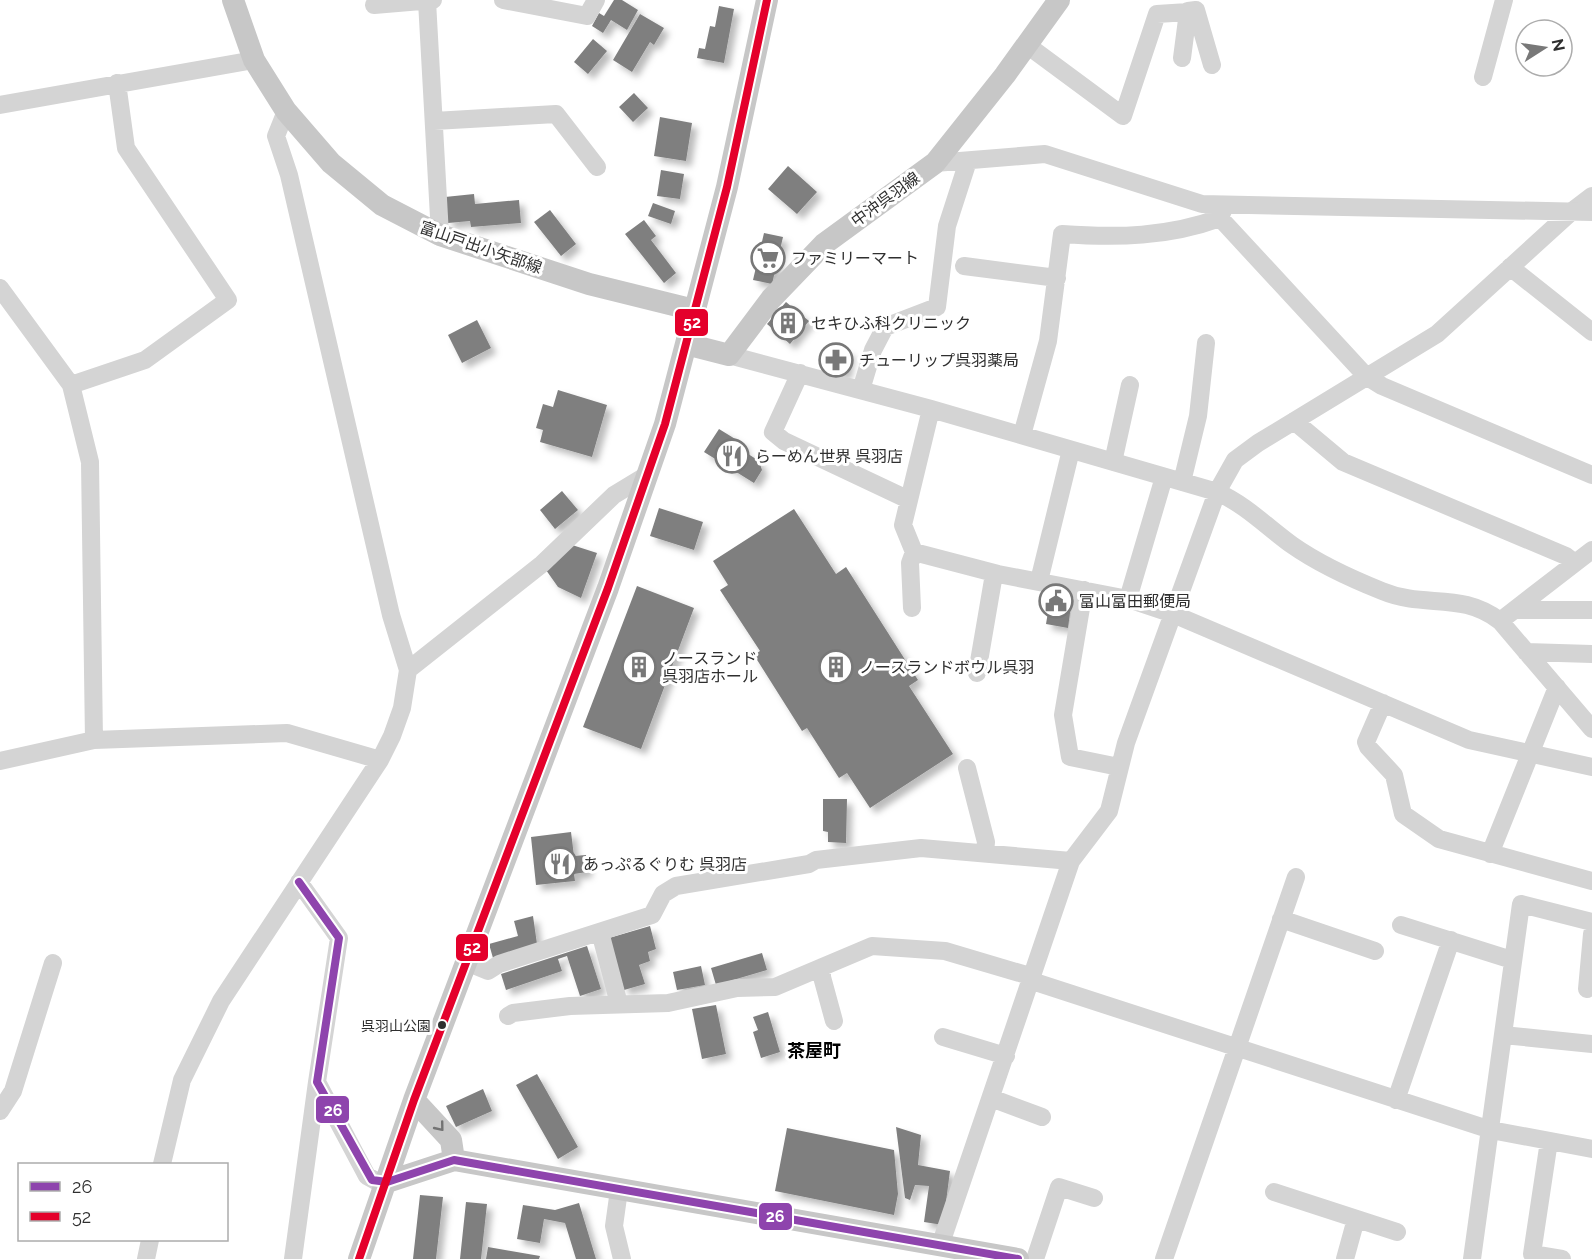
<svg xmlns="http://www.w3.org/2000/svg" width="1592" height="1259" font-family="Raleway,'Noto Sans JP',sans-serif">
<defs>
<filter id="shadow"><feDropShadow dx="5.5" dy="5.5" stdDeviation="3" flood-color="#0004"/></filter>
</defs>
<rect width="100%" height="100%" fill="#fff"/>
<path fill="#7f7f7f" filter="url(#shadow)" d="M614,0H622L638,10L627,30L611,20L603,33L592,26L599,13L604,16Z
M719,6L734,9L724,63L697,58L699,48L705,49L710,26L715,27Z
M640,14L664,28L654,45L650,42L632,72L613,60Z
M593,39L607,51L588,74L574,62Z
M634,93L648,108L633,122L619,107Z
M660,117L692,123L686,161L654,156Z
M788,166L817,192L797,214L768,189Z
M661,170L684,174L680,199L657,196Z
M474,194L475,204L519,200L521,223L471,227L470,221L448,223L445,197Z
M653,203L675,211L671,224L648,216Z
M550,210L576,244L561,256L534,222Z
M644,220L656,236L651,240L676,273L664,283L625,234Z
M764,233L783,237L772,284L753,280Z
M786,302L809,321L790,344L767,324Z
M477,320L491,348L462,363L448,335Z
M826,347L850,351L846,374L822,369Z
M558,390L607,405L592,457L540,442L543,430L536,428L543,404L553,407Z
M719,429L745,445L742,450L759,461L762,470L754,483L704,452Z
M562,491L578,510L555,529L540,510Z
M659,508L703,522L694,550L650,536Z
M794,509L836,574L846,567L918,680L909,686L953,754L870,808L847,773L839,778L807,728L802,731L754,655L760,651L720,590L728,585L713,561Z
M569,544L597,553L581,598L558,587L546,570Z
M637,586L694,608L641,749L583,727Z
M1051,594L1072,598L1068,628L1046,624Z
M823,799H847L846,843L828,842V832L823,831Z
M571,832L574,856L586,855L587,872L574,874L575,881L536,885L531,837Z
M533,916L537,944L493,958L489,944L518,936L514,921Z
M650,926L656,949L648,952L650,961L639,965L645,984L624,990L609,938Z
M587,946L601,989L580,996L567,956L558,959L562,971L506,990L501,974Z
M762,953L767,970L716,985L711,968Z
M701,966L705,985L677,990L673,972Z
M716,1005L726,1054L702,1059L692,1009Z
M768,1012L780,1052L761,1058L753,1032L758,1030L753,1017Z
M537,1074L578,1147L558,1159L516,1085Z
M483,1089L492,1111L456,1127L446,1106Z
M896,1127L921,1135L918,1165L950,1171L943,1225L924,1222L929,1186L915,1185L910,1200L905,1198Z
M787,1128L894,1150L898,1194L894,1215L775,1191Z
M420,1195L443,1197L436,1259H413Z
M466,1202L487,1204L481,1259H460Z
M579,1203L596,1259H576L565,1223L544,1219L540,1243L517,1239L523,1205L555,1210Z
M488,1247L540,1256L539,1259H486Z"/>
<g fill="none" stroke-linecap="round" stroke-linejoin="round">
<path stroke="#d4d4d4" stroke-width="18" d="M503,0L587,16L596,0
M427,1L440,235
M374,5L433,0
M1188,11L1196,10L1212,65
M1027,45L1123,116L1157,14L1188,12L1182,58
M1483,77L1504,0
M0,105L254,60
M434,121L556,114L597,167
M935,163L1045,154L1202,204L1592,212
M1220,218L1366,376L1382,386L1592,475
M964,266L1057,278
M1510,267L1592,332
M0,288L71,385L90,462L94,740
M729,355L931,409L1217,492C1246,505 1267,527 1292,545C1319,564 1352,579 1382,591C1425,609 1461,591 1500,621L1592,729
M800,373L773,432L784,441L909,500
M71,385L145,360L228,300L126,148L117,83
M861,390L873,350L885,327L937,307L947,226L968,161
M931,409L903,525L914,552L998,574L1128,599L1173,614L1469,740L1592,767
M1294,421L1343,462L1566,556L1575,563
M1022,435L1048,341L1062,234C1117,238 1168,237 1220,218L1224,208
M1113,462L1130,385
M1182,482L1198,416L1206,343
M1039,581L1071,450
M1084,590L1063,715L1070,757L1119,767
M1128,599L1164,477
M912,608L910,563L914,552
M1516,610H1592
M1500,621L1592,550
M1526,652L1592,654
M408,670L542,564L614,495L647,475
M977,673L994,574
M1383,703L1366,742L1368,747L1394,775L1403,814L1439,839L1592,881
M0,761L94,740L287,733L380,760
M967,768L986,842L985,852
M1490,854L1557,687
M299,882L339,938L317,1082L367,1176L378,1182H387
M1281,919L1375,951
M1401,925L1512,960
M600,932L619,1004
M466,962L488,971L499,964L652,915L663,894L676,886L809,864L816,860L921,848L1071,861
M822,967V977L834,1021
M1032,981L1491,1130L1592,1149
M1587,989L1592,934
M508,1016L513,1013L570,1006L668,1003L737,988L775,987L872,946L945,951L1033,977
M1503,1035L1592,1044
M943,1037L1006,1056
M991,1098L1042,1117
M1396,1100L1451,940
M0,1111L13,1091L53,963
M1549,1141L1532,1254L1562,1259
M162,1164L182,1080L221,1001L380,760L392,736L402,708L408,670L391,615L289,175L276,136L286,111
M619,1190L614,1226L622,1259
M1274,1192L1397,1232
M940,1246L1071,861L1109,811L1126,743L1217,492L1235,460L1258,443L1437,334L1571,212L1592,196
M146,1259L150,1240
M293,1259L317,1082
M1035,1259L1059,1187L1094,1198
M1164,1259L1296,877
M1345,1259L1356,1219
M1472,1259L1521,904L1592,922"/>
<path stroke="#c7c7c7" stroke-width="22" d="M233,0L254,60L286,111L331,163L382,205L440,235L589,284L694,310
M686,344L729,355L771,299L824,244L935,163L1005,75L1059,0
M414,1100L451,1140L454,1160
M387,1182L454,1160L1018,1259
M359,1259L414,1100L608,588L665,424L727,187L767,0"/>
<defs>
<path id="bus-1" d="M299,882L339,938L317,1082L372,1180L387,1182L454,1160L1018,1259"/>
<path id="bus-2" d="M359,1259L414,1100L608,588L665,424L727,187L767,0"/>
</defs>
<use href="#bus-1" stroke="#fff" stroke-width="12"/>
<use href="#bus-2" stroke="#fff" stroke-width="12"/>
<use href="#bus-1" stroke="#8e44ad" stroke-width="8"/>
<use href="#bus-2" stroke="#e4002b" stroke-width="8"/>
</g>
<defs><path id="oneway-chevron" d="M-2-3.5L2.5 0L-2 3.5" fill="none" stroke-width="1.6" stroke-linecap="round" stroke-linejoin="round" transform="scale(1.5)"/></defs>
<use stroke="#737373" href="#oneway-chevron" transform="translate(440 1127) rotate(51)"/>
<defs>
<symbol id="supermarket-ring" viewBox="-11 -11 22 22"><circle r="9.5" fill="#fff" stroke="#787878" stroke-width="1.5"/><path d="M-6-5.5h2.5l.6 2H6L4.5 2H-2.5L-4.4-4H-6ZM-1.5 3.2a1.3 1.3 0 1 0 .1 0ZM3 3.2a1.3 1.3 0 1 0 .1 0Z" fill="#787878"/></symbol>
<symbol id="building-ring" viewBox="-11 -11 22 22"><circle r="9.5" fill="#fff" stroke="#787878" stroke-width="1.5"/><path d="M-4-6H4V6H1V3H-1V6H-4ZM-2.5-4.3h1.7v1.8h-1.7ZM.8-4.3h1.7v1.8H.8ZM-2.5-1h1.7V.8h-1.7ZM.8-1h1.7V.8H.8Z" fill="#787878"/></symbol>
<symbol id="pharmacy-ring" viewBox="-11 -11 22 22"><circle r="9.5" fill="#fff" stroke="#787878" stroke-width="1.5"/><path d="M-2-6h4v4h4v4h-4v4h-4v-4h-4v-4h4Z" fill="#787878"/></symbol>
<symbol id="restaurant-ring" viewBox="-11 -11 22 22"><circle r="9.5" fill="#fff" stroke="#787878" stroke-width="1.5"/><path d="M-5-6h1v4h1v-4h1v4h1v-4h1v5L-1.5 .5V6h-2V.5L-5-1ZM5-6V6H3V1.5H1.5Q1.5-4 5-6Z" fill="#787878"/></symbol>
<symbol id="civic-ring" viewBox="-11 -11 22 22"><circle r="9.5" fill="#fff" stroke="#787878" stroke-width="1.5"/><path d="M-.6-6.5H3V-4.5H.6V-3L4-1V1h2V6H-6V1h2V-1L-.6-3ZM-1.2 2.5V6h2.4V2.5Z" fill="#787878"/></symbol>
</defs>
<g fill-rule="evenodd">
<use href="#supermarket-ring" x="749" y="239" width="38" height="38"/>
<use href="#building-ring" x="769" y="304" width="38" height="38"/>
<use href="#pharmacy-ring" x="817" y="341" width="38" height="38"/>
<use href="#restaurant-ring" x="713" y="437" width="38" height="38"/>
<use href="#civic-ring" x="1037" y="582" width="38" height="38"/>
<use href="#building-ring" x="620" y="648" width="38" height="38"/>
<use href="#building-ring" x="817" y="648" width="38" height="38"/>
<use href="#restaurant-ring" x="541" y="845" width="38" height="38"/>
</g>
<circle fill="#2f2f2f" stroke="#fff" stroke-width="2" cx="442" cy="1025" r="5"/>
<g text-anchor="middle" stroke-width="6" stroke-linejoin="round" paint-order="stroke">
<g font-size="14" fill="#2f2f2f" stroke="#fff" text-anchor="end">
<text x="431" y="1031">呉羽山公園</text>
</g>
<g font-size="16" fill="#2f2f2f" stroke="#fff">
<text transform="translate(885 199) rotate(-36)" y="6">中沖呉羽線</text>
<text transform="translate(481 247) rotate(19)" y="6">富山戸出小矢部線</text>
</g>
<g font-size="16" fill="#2f2f2f" stroke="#fff" text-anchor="start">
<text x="791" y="264">ファミリーマート</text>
<text x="811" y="329">セキひふ科クリニック</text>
<text x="859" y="366">チューリップ呉羽薬局</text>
<text x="755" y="462">らーめん世界 呉羽店</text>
<text x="1079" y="607">富山富田郵便局</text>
<text x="662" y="664">ノースランド<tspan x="662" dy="18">呉羽店ホール</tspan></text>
<text x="859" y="673">ノースランドボウル呉羽</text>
<text x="583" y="870">あっぷるぐりむ 呉羽店</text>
</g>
<g font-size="18" font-weight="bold" fill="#000" stroke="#fff">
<text x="814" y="1057">茶屋町</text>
</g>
</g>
<g stroke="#fff" stroke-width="2">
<rect x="674" y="308" width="35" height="29" rx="6" fill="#e4002b"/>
<rect x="455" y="933" width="34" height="29" rx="6" fill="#e4002b"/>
<rect x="315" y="1095" width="35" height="29" rx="6" fill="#8e44ad"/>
<rect x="758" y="1202" width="35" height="29" rx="6" fill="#8e44ad"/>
</g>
<g font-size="16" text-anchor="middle" font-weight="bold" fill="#fff">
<text x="692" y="328">52</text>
<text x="472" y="953">52</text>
<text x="333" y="1116">26</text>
<text x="775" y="1222">26</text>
</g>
<rect x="18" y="1163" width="210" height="78" fill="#ffffff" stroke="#acacac" stroke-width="1.5"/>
<rect x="30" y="1182" width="30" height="9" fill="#8e44ad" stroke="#acacac" stroke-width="1.5"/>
<text x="72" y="1193" font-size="18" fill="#2f2f2f">26</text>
<rect x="30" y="1212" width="30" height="9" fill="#e4002b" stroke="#acacac" stroke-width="1.5"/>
<text x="72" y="1223" font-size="18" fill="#2f2f2f">52</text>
<g transform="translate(1544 48) rotate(78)"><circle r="28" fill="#ffffff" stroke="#acacac" stroke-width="1.5"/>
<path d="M0-4.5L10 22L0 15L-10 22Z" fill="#787878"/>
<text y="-9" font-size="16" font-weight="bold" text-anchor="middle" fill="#2f2f2f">N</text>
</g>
</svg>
